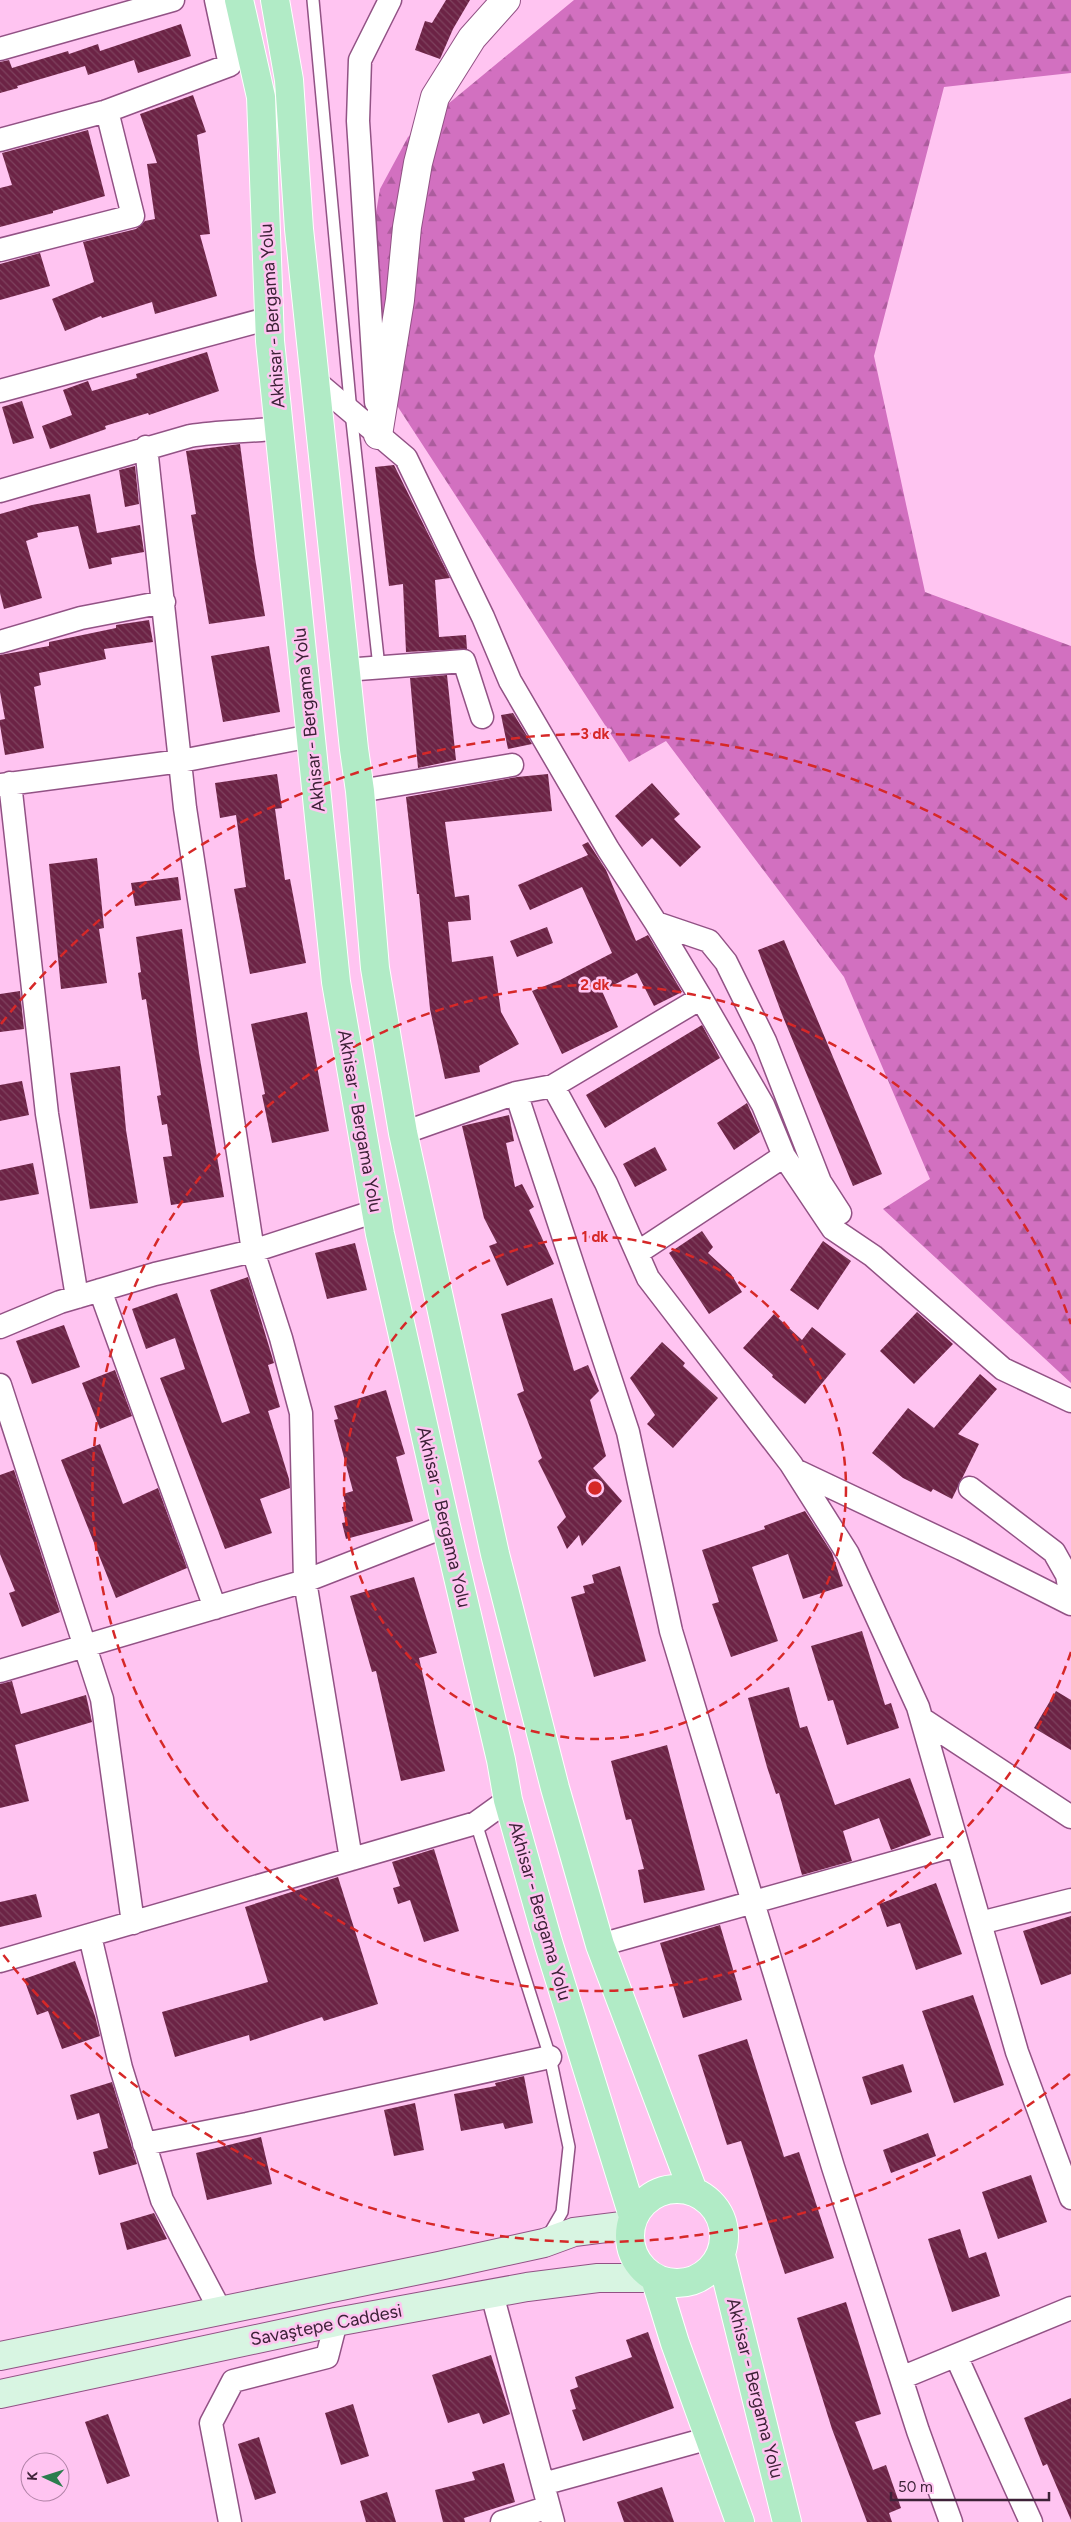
<svg xmlns="http://www.w3.org/2000/svg" width="1071" height="2522" font-family="Figtree,sans-serif">
<defs>
<pattern id="forest-firs" width="22" height="20" patternUnits="userSpaceOnUse" patternTransform="scale(1.25)"><rect width="22" height="20" fill="#d270c0"/><path d="M5 1l3.5 6h-7zM16 11l3.5 6h-7z" fill="#ac5c9d"/></pattern>
<pattern id="building-back-hatch" width="6" height="6" patternUnits="userSpaceOnUse" patternTransform="scale(1.25)"><rect width="6" height="6" fill="#6c2345"/><path d="M-1 5l2 2M0 0l6 6M5-1l2 2" fill="none" stroke="#7e425e"/></pattern>
</defs>
<rect width="100%" height="100%" fill="#ffc4f1"/>
<path fill="url(#forest-firs)" d="M574,0H1071V73L944,87L874,356L925,592L1071,646V1383L883,1209L930,1179L844,977L666,741L629,762L383,384L372,237L380,189L408,137Z"/>
<path fill="url(#building-back-hatch)" d="M446,0H470L453,29L440,59L415,50L425,21L432,23Z
M181,24L191,56L138,73L134,60L88,75L85,66L17,86L18,88L0,93V62L9,60L12,68L68,51L69,54L98,44L100,51Z
M193,95L206,132L197,135L210,234L200,235L217,296L155,314L152,302L102,318L101,316L65,331L52,299L94,282L83,242L136,229L145,221L155,219L147,164L157,163L140,114Z
M88,130L105,196L53,211V213L0,227V188L12,185L2,153Z
M40,253L50,286L0,300V264Z
M207,352L219,391L149,415L148,413L105,426L106,429L50,449L42,426L72,415L63,390L88,381L92,391L137,378L136,374Z
M22,401L34,438L13,444L2,407Z
M240,444L255,558L265,616L209,624L191,515L196,514L186,451Z
M394,465L450,578L435,580L439,637L466,635L467,649L406,652L403,584L389,586L375,467Z
M135,466L139,504L125,507L119,470Z
M90,494L97,533L140,525L144,552L111,558L112,564L89,569L78,526L37,533L38,537L26,541L42,598L4,609L0,593V514L32,505Z
M149,620L153,642L104,649L106,659L39,673L41,685L34,687L44,748L5,755L0,725V720L5,719L0,692V655L49,646V642L116,628V625Z
M269,646L280,712L223,722L211,656Z
M447,675L456,760L418,768L410,678Z
M513,713L532,744L508,749L501,715Z
M277,774L282,808L275,809L285,880L290,879L306,963L250,974L234,889L246,887L236,815L220,818L215,783Z
M548,774L552,811L445,822L455,897L469,895L471,920L448,922L452,962L493,956L501,1012L519,1044L479,1066L480,1072L445,1079L430,1009L419,894H417L406,797L517,777Z
M652,783L680,814L674,819L701,847L680,867L652,838L642,847L615,816Z
M588,842L606,870L636,941L648,935L682,992L654,1006L637,973L602,991L618,1027L562,1054L532,991L560,980L612,953L582,887L530,910L518,885L588,855L582,845Z
M97,858L104,928L99,929L107,983L61,989L49,864Z
M178,877L181,900L135,906L131,883Z
M547,927L553,943L517,957L510,941Z
M182,929L199,1053L224,1197L171,1205L163,1157L172,1156L167,1124L162,1125L157,1096L161,1095L146,999L142,1000L138,973L141,972L136,937Z
M784,940L882,1174L853,1186L783,1017L758,950Z
M20,991L24,1029L0,1032V994Z
M307,1012L329,1131L272,1143L262,1095L265,1094L251,1024Z
M702,1025L720,1058L605,1128L586,1095Z
M120,1066L126,1130L138,1203L90,1209L70,1073Z
M22,1081L29,1115L0,1121V1085Z
M747,1103L760,1132L734,1150L717,1123Z
M509,1115L514,1141L506,1143L515,1187L522,1184L534,1207L529,1210L554,1264L507,1286L489,1246L497,1243L484,1218L462,1126Z
M655,1147L667,1170L635,1187L623,1164Z
M33,1163L39,1194L0,1201V1170Z
M702,1231L713,1247L708,1253L731,1274L742,1292L709,1314L669,1253Z
M823,1241L851,1261L818,1310L790,1290Z
M355,1243L367,1290L327,1299L315,1253Z
M248,1277L274,1363L268,1365L280,1407L268,1411L289,1479L290,1488L260,1499L272,1533L225,1549L160,1378L185,1369L175,1338L146,1349L132,1309L177,1293L222,1423L250,1413L210,1290Z
M552,1298L574,1371L588,1365L599,1391L590,1400L606,1456L593,1468L622,1501L582,1546L579,1535L567,1549L557,1527L566,1517L538,1461L542,1458L517,1394L524,1391L501,1314Z
M917,1312L953,1344L914,1384L880,1351Z
M774,1314L802,1340L812,1327L846,1354L805,1404L772,1377L773,1375L743,1348Z
M64,1325L80,1367L32,1384L16,1341Z
M662,1342L685,1363L683,1366L718,1398L673,1448L647,1424L655,1415L630,1378Z
M115,1370L132,1416L100,1429L82,1383Z
M980,1374L997,1389L958,1434L979,1444L952,1499L933,1489L931,1492L903,1478L872,1453L908,1408L934,1428Z
M386,1390L405,1454L396,1457L413,1521L346,1539L342,1523L346,1522L342,1507L346,1506L343,1494L353,1491L334,1420L338,1419L334,1406Z
M100,1444L123,1504L158,1488L187,1568L116,1598L61,1460Z
M14,1470L60,1612L22,1627L9,1593L15,1591L0,1554V1475Z
M805,1511L832,1553L843,1586L803,1599L788,1554L752,1567L778,1641L731,1657L712,1604L719,1602L702,1550L765,1529L764,1526Z
M620,1566L646,1661L594,1677L571,1597L585,1593L583,1586L594,1583L592,1575Z
M414,1577L437,1653L419,1658L445,1771L401,1781L376,1671L372,1672L350,1596Z
M862,1631L885,1705L891,1703L899,1728L847,1745L833,1700L828,1701L811,1646Z
M12,1681L21,1714L86,1695L92,1722L15,1745L29,1801L0,1808V1684Z
M789,1687L800,1728L807,1726L835,1805L910,1778L931,1835L891,1850L879,1818L843,1831L852,1861L802,1875L779,1793L776,1794L767,1767L748,1698Z
M1056,1691L1071,1700V1750L1034,1728Z
M667,1745L705,1890L644,1903L638,1870L644,1869L631,1819L626,1820L611,1761Z
M434,1849L459,1931L424,1942L410,1900L398,1904L393,1888L400,1886L392,1862Z
M338,1877L378,2004L324,2021L322,2017L250,2041L249,2035L175,2057L162,2012L268,1982L245,1907Z
M936,1883L962,1954L916,1970L900,1923L887,1927L879,1904Z
M36,1894L42,1917L0,1927V1902Z
M1071,1916V1974L1041,1985L1023,1931Z
M720,1925L742,2000L683,2018L660,1943Z
M75,1961L95,2016L100,2036L62,2049L48,2011L37,2015L24,1979Z
M973,1995L1004,2085L954,2103L922,2011Z
M747,2039L784,2157L799,2152L834,2258L785,2274L741,2141L727,2145L698,2055Z
M903,2064L912,2092L871,2105L862,2077Z
M524,2076L533,2123L505,2129L503,2123L461,2131L454,2094L496,2086L495,2083Z
M112,2082L137,2164L99,2175L93,2152L108,2148L99,2113L77,2120L70,2095Z
M415,2103L424,2150L394,2156L384,2110Z
M928,2133L936,2156L891,2173L883,2150Z
M261,2137L272,2184L207,2200L196,2153Z
M1031,2175L1047,2222L998,2239L982,2192Z
M154,2213L167,2239L127,2250L120,2223Z
M960,2229L969,2258L986,2252L1000,2296L952,2312L928,2239Z
M846,2302L881,2414L855,2422L873,2470L886,2465L901,2508L889,2513L892,2522H867L832,2429L797,2318Z
M648,2332L674,2408L583,2441L572,2410L576,2409L570,2390L578,2387L575,2377L632,2357L626,2340Z
M491,2355L510,2414L483,2424L479,2413L448,2423L432,2375Z
M1071,2398V2520L1047,2464L1043,2466L1024,2418Z
M353,2404L369,2456L341,2465L325,2413Z
M108,2414L130,2476L107,2484L85,2422Z
M259,2437L276,2493L255,2500L238,2444Z
M504,2463L515,2502L464,2518L465,2522H443L435,2490L475,2480L472,2472Z
M662,2487L674,2522H624L617,2502Z
M387,2492L396,2522H366L360,2501Z"/>
<g fill="none" stroke-linecap="round" stroke-linejoin="round">
<defs>
<path id="service" d="M313,0L351,412L379,667
M476,1823L550,2057L569,2147L562,2212L548,2236"/>
<path id="minor" d="M0,49L173,0
M0,140L107,111L230,65L216,0
M0,250L133,216L107,111
M315,381L406,458L483,617L510,681L608,849L656,923L701,998
M0,391L270,318
M376,402L358,121L360,60L390,0
M146,447L185,808L253,1251L281,1338L301,1413L305,1581L351,1859
M0,491L190,436C220,431 249,432 279,428
M0,642L81,618L164,602
M345,670L464,661L482,717
M10,783L47,1114L77,1297
M0,785L181,761L311,736
M360,791L512,765
M656,923L709,941L726,962L765,1041L820,1182L840,1213
M553,1086L606,1183L648,1278L791,1464L848,1554L918,1707L1017,2052L1071,2198
M516,1093L628,1432L671,1631L833,2167L918,2431L951,2522
M403,1133L516,1093L553,1086L701,998L763,1105L784,1156L833,1229L873,1256L1003,1369L1071,1401
M637,1253L784,1156
M100,1290L215,1608
M0,1327L60,1302L155,1274L253,1251L376,1211
M0,1385L102,1699L133,1923
M795,1470L962,1549L1071,1604
M970,1488L1054,1552L1067,1575L1071,1598
M0,1671L305,1581L446,1526
M922,1719L1071,1817
M980,1923L1071,1900
M90,1936L121,2068L162,2200L220,2310
M600,1945L957,1845
M0,1961L476,1823L508,1800
M144,2144L247,2124L550,2057
M492,2294L553,2522
M956,2356L1031,2522
M901,2378L1071,2308
M543,2484L710,2438
M230,2522L211,2423L233,2381L327,2357L336,2322
M502,2522L549,2507"/>
<path id="tertiary" d="M378,435L400,300L407,227L418,163L435,97L472,38L506,0"/>
<path id="secondary" d="M0,2356L439,2266L544,2243L574,2232L630,2225
M0,2394L336,2322L527,2287L598,2278H655"/>
<path id="primary" d="M239,0L261,97L270,341L336,982L380,1234L446,1526L501,1760L508,1800L548,1942L633,2216
M275,0L289,80L299,229L354,749L360,791L375,968L403,1133L495,1554L555,1788L600,1945L693,2191
M630 2236a47 47 0 1 1 94 0a47 47 0 1 1-94 0Z
M721,2255L787,2522
M655,2278L675,2343L740,2522"/>
</defs>
<use href="#service" stroke="#925285" stroke-width="14"/>
<use href="#minor" stroke="#925285" stroke-width="25"/>
<use href="#tertiary" stroke="#925285" stroke-width="30"/>
<use href="#secondary" stroke="#925285" stroke-width="30"/>
<use href="#primary" stroke="#fff" stroke-width="30"/>
<use href="#service" stroke="#fff" stroke-width="11"/>
<use href="#minor" stroke="#fff" stroke-width="22"/>
<use href="#tertiary" stroke="#fff" stroke-width="28"/>
<use href="#secondary" stroke="#d8f5e2" stroke-width="28"/>
<use href="#primary" stroke="#b1ebc6" stroke-width="28"/>
</g>
<g fill="none" stroke="#d62828" stroke-width="2.5" stroke-dasharray="9 6">
<circle cx="595" cy="1488" r="251"/>
<path d="M1071 1652A503 503 0 1 1 1071 1324"/>
<path d="M1070 2074A754 754 0 0 1 1 1952M1 1024A754 754 0 0 1 1070 902"/>
</g>
<g text-anchor="middle" stroke-width="5" stroke-linejoin="round" paint-order="stroke">
<g font-size="18" fill="#3d2137" stroke="#ffc4f1">
<text transform="translate(272 316) rotate(-94)" y="6">Akhisar - Bergama Yolu</text>
<text transform="translate(309 720) rotate(-96)" y="6">Akhisar - Bergama Yolu</text>
<text transform="translate(360 1121) rotate(80)" y="6">Akhisar - Bergama Yolu</text>
<text transform="translate(444 1517) rotate(77)" y="6">Akhisar - Bergama Yolu</text>
<text transform="translate(540 1911) rotate(74)" y="6">Akhisar - Bergama Yolu</text>
<text transform="translate(326 2325) rotate(-11)" y="6">Savaştepe Caddesi</text>
<text transform="translate(755 2388) rotate(76)" y="6">Akhisar - Bergama Yolu</text>
</g>
</g>
<circle cx="595" cy="1488" r="8" fill="#d62828" stroke="#ffc4f1" stroke-width="2.5"/>
<g font-size="15" text-anchor="middle" font-weight="bold" fill="#d62828" stroke="#ffc4f1" stroke-width="5" stroke-linejoin="round" paint-order="stroke">
<text x="595" y="739">3 dk</text>
<text x="595" y="990">2 dk</text>
<text x="595" y="1242">1 dk</text>
</g>
<g transform="translate(45 2477) rotate(274)"><circle r="24" fill="#ffc4f1" stroke="#b183a7"/>
<path d="M0-4L9 19L0 12L-9 19Z" fill="#2b7d4e"/>
<text y="-8" font-size="14" font-weight="bold" text-anchor="middle" fill="#3d2137">K</text>
</g>
<path d="M891 2492v8h158v-8" fill="none" stroke="#3d2137" stroke-width="2.5"/>
<text x="898" y="2492" font-size="15" fill="#3d2137" stroke="#ffc4f1" stroke-width="4" paint-order="stroke">50 m</text>
</svg>
